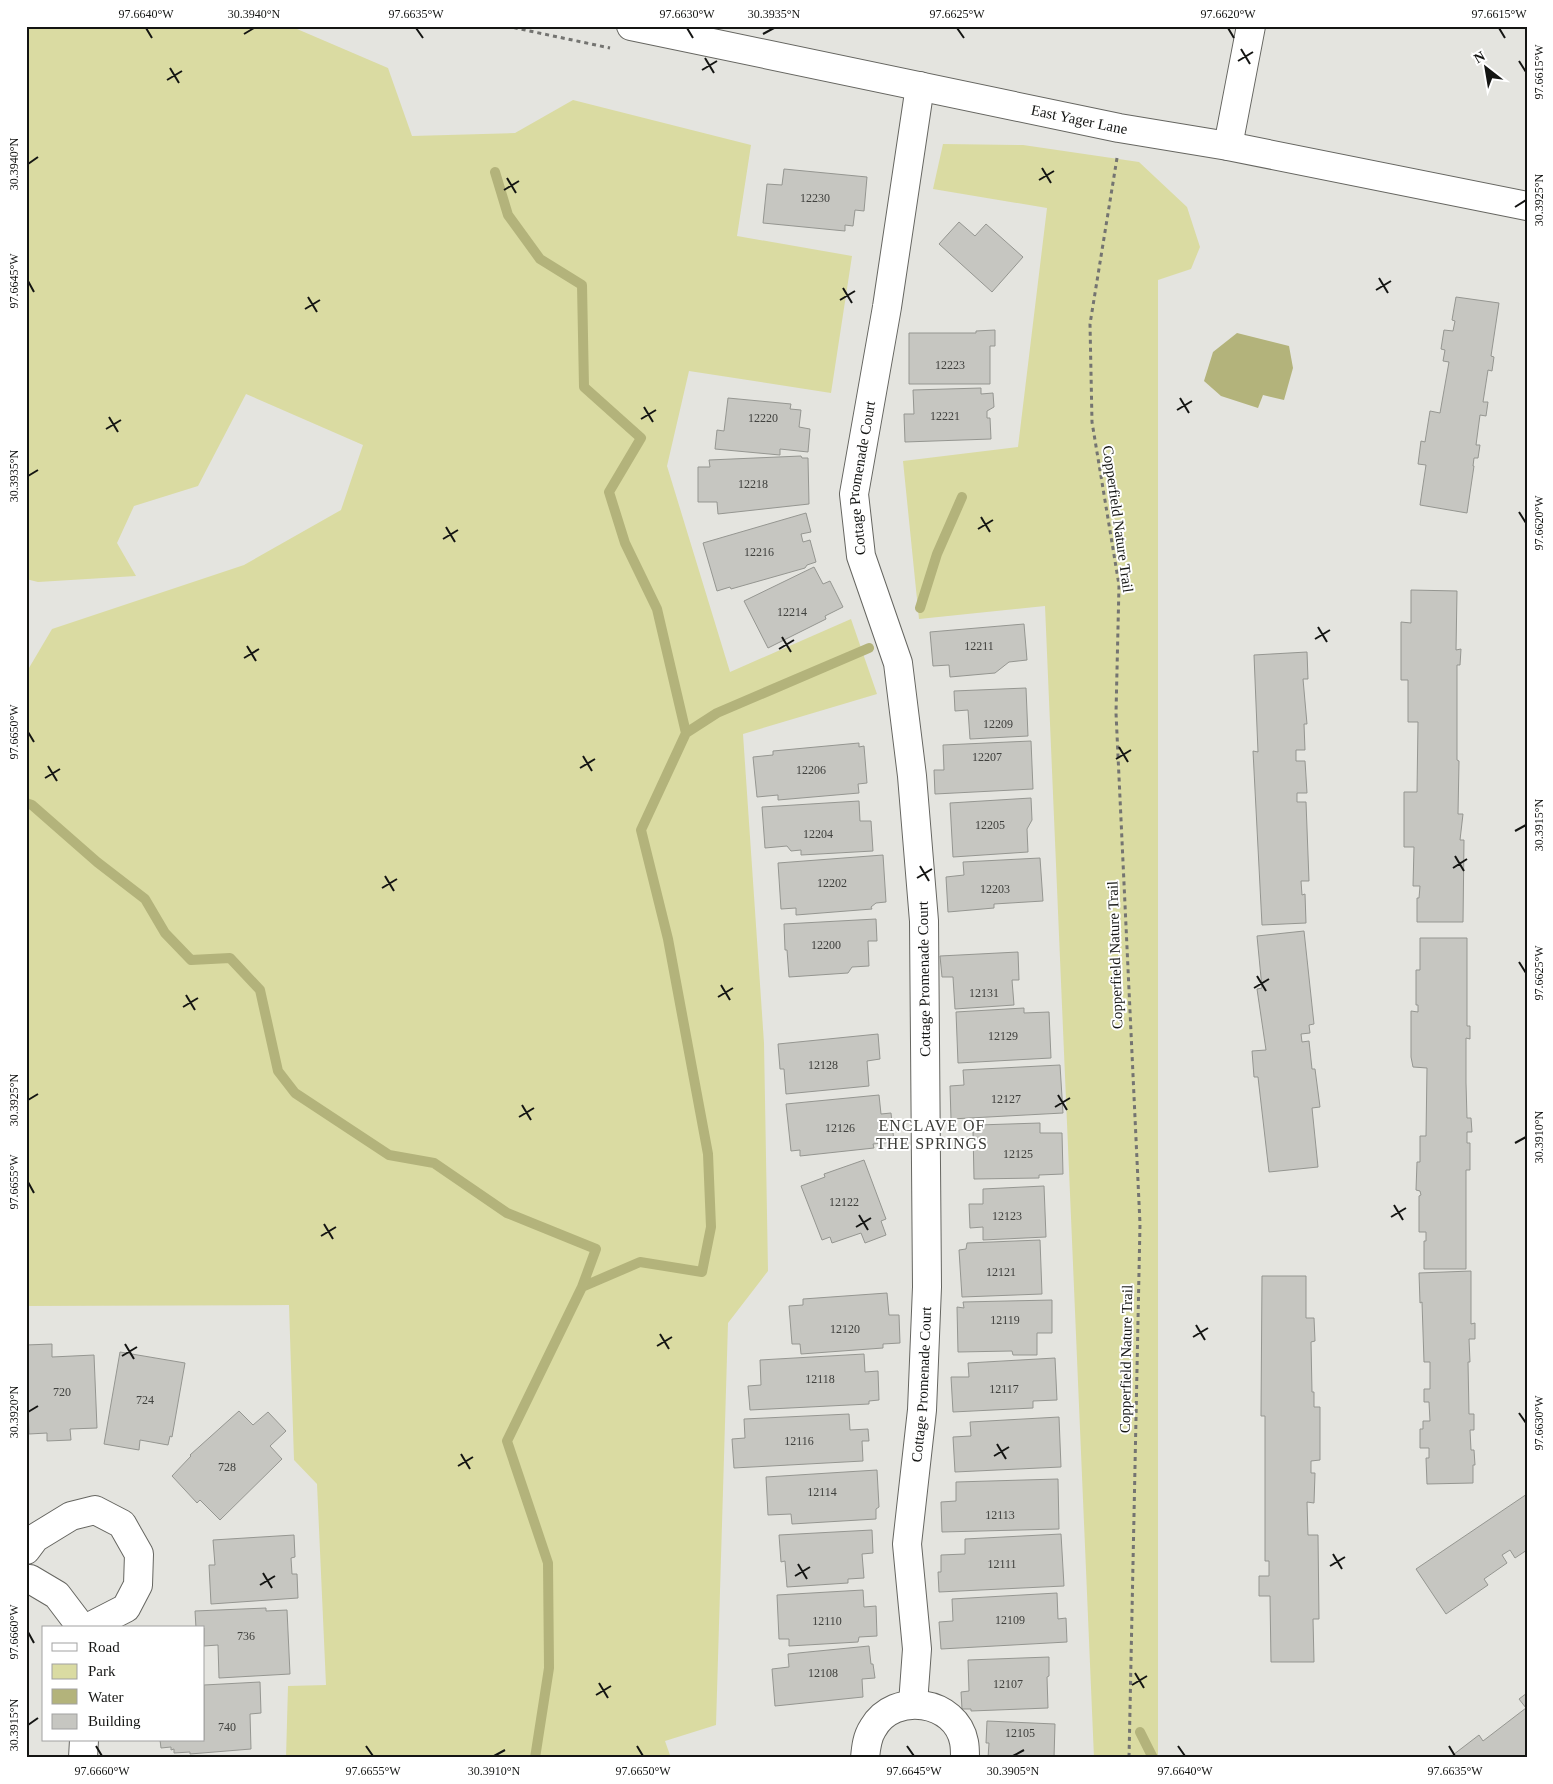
<svg xmlns="http://www.w3.org/2000/svg" width="1553" height="1784" font-family="'Times New Roman',serif">
<rect width="100%" height="100%" fill="#e4e4df"/>
<path fill="#dadba2" d="M26,26H290L388,68L412,136L515,133L573,100L751,145L737,236L852,256L831,393L689,371L667,466L730,672L851,619L877,694L743,734L764,1043L768,1271L728,1323L716,1725L665,1741L671,1758H286L288,1686L326,1685L317,1484L294,1460L289,1305L26,1306V673L52,629L244,565L341,510L363,445L246,394L198,486L134,506L117,543L136,576L38,582L26,579Z
M943,144L1023,145L1139,162L1187,207L1200,247L1191,269L1158,280V1758H1094L1045,606L919,619L903,461L1018,447L1047,208L933,189Z"/>
<path fill="#b3b37b" d="M1237,333L1289,346L1293,368L1284,400L1263,395L1258,408L1221,396L1204,381L1213,352Z"/>
<g fill="none" stroke-linecap="round" stroke-linejoin="round">
<path stroke="#b3b37b" stroke-width="10" d="M495,172L508,215L540,259L582,285L584,387L641,438L609,492L625,543L657,609L686,733L641,830L668,939L708,1154L711,1227L702,1272L640,1262L582,1287
M920,608L937,554L962,497
M686,733L717,713L869,648
M26,803L32,805L97,862L145,899L165,933L191,960L230,958L260,990L278,1071L295,1093L389,1155L434,1163L507,1213L596,1249L582,1287L507,1441L548,1563L549,1668L535,1758
M1140,1732L1153,1758"/>
</g>
<path fill="#c6c6c1" stroke="#959691" d="M784,169L867,177L864,211L855,210L853,226L845,225V231L763,223L767,184L782,185Z
M959,222L975,236L986,224L1023,257L992,292L939,244Z
M1456,297L1499,303L1491,356L1494,357L1492,371L1488,370L1483,402H1488L1486,416L1480,415L1476,445H1480L1478,458H1474L1473,466H1474L1467,513L1420,505L1426,465L1418,464L1421,441L1425,442L1430,411L1440,413L1449,362L1443,361L1445,350L1441,349L1444,330L1453,331L1455,321L1452,320Z
M995,330V346H990V384H909V333H976V331Z
M981,388V394L993,393L994,407L987,411V418H990L991,439L905,442L904,414H914L913,390Z
M728,398L791,404L790,409L801,410L799,427L810,429L808,452L780,449V455L715,449L717,430L724,431Z
M801,456L802,458H808L809,504L718,514L717,502H698V467H710L709,460Z
M806,513L811,532L801,534L803,542L810,540L816,562L807,565L805,568L731,589L730,587L717,591L703,543Z
M814,567L823,584L830,581L843,607L825,616L826,619L768,648L744,601Z
M1411,590L1457,591L1456,650L1461,649L1460,665H1457V760L1459,761L1458,814H1463L1460,840H1464L1463,922H1417V898H1419L1420,886H1413L1414,847H1404V792H1417L1418,722H1408V680H1401V622L1411,623Z
M1024,624L1027,660L1009,662L995,673L950,677L949,665L933,666L930,632Z
M1307,652L1308,679H1303L1307,724H1304L1305,750H1296V761H1305L1307,793H1297V802H1306L1309,881H1301L1302,895L1305,894L1306,923L1262,925L1253,751L1258,752L1254,655Z
M1026,688L1028,736L970,739L968,710L955,711L954,691Z
M1031,741L1033,789L935,794L934,770H944L943,745Z
M859,743V747L864,746L867,783L858,784L859,793L778,800V795L757,797L753,757L773,755V751Z
M1031,798L1032,820L1027,829L1028,852L953,857L950,803Z
M859,801L860,821H871L873,851L801,855V850L791,851L787,846L765,848L762,807Z
M883,855L886,902L876,903L871,907L872,909L796,915V908L781,909L778,863Z
M1040,858L1043,901L994,904V908L948,912L946,877L964,875L963,862Z
M876,919L877,941H868L869,966L852,967L848,973L789,977L787,950H785L784,924Z
M1304,931L1314,1024L1309,1025L1310,1033L1301,1034L1302,1042L1309,1041L1312,1069H1315L1320,1107L1312,1108L1318,1167L1269,1172L1258,1077H1254L1252,1051L1266,1050L1257,989L1262,988L1257,936Z
M1420,938H1467V1026H1470V1039L1466,1038V1083L1467,1118H1471L1472,1132H1467V1143H1470V1170H1466V1269H1424V1241H1426V1232H1419V1196L1421,1195L1420,1191L1416,1190L1417,1162H1420V1136H1426L1427,1068L1413,1067L1411,1057V1011L1418,1012V1005H1416V970H1420Z
M1018,952L1019,980H1012L1014,1005L955,1009L953,977H942L940,956Z
M1024,1008V1013L1049,1012L1051,1058L958,1063L956,1012Z
M878,1034L880,1059L867,1061L869,1086L786,1094L784,1069H780L778,1044Z
M1060,1065L1063,1113L951,1119L950,1086L964,1085L963,1070Z
M879,1095L881,1114L891,1113L894,1142L873,1144L874,1148L800,1156V1150L791,1151L786,1104Z
M1040,1123V1133H1062L1063,1174L1039,1175V1178L974,1179L973,1132L978,1131V1125Z
M864,1160L886,1219L881,1221L886,1235L865,1243L861,1233L832,1243L830,1237L822,1240L801,1186L825,1177L824,1174Z
M1044,1186L1046,1237L983,1240V1227L970,1228L969,1204H983V1189Z
M1040,1240L1042,1294L962,1297L959,1250L966,1249L967,1243Z
M1471,1271V1324L1475,1323V1339H1469L1470,1362H1468L1469,1414H1474V1430H1470L1471,1450H1474L1475,1465H1473V1483L1427,1484L1426,1458H1429V1448H1420V1429H1423V1421H1430L1429,1402H1424V1389H1430V1362H1424L1422,1302L1420,1303L1419,1273Z
M1262,1276H1306V1318H1314L1315,1341L1311,1342L1312,1392H1314V1407H1320V1460L1311,1461V1473H1315L1314,1503L1307,1502L1308,1535H1318L1319,1619H1313L1314,1662H1271L1270,1596H1259V1576H1269V1561H1265V1416H1261Z
M887,1293L889,1315H899L900,1343L883,1344V1348L801,1354L800,1344H792L789,1306L803,1305V1299Z
M1052,1300V1333H1037V1355H1013L1012,1351L958,1352L957,1307L964,1308L963,1302Z
M52,1344V1357L94,1355L97,1428L70,1429L71,1440L47,1441V1433L29,1434L26,1345Z
M120,1352L185,1363L172,1437L170,1436L168,1445L140,1440L139,1450L104,1444Z
M864,1354L865,1372L878,1371L879,1400L869,1401V1404L750,1410L748,1386L761,1385L760,1360Z
M1055,1358L1057,1400L1033,1401V1408L953,1412L951,1377H969L968,1363Z
M239,1411L253,1425L268,1412L286,1431L270,1446L282,1459L220,1520L200,1500L197,1503L172,1476L191,1456L190,1455Z
M849,1414L850,1430L868,1429L869,1441H862L863,1461L734,1468L732,1439L745,1438L744,1419Z
M1059,1417L1061,1467L955,1472L953,1437L971,1436L970,1422Z
M877,1470L879,1507L876,1509V1519L792,1524L791,1514L768,1515L766,1477Z
M1058,1479L1059,1529L942,1532L941,1502L956,1501V1482Z
M1527,1494V1550L1515,1558L1510,1550L1502,1555L1507,1563L1484,1579L1488,1585L1446,1614L1416,1569Z
M872,1530L873,1553L862,1554L864,1578L848,1579V1583L787,1587L785,1561L781,1562L779,1535Z
M1061,1534L1064,1586L939,1592L938,1572H941V1555L965,1554V1539Z
M294,1535L295,1557L291,1558L292,1574H297L298,1598L211,1604L209,1565H215L213,1540Z
M863,1590L864,1607L876,1606L877,1636L859,1637L858,1642L789,1646V1639H779L777,1595Z
M1057,1593L1058,1619L1066,1618L1067,1642L941,1649L939,1622L953,1621L952,1599Z
M266,1608V1611L287,1610L290,1674L219,1678L218,1645L204,1646V1628H196L195,1611Z
M869,1646L871,1664H873L875,1678L862,1679L863,1697L775,1706L772,1669L789,1667L788,1654Z
M1049,1657V1676L1047,1677L1048,1708L971,1711V1709H962L961,1692L969,1691L968,1660Z
M260,1682L261,1713L250,1714L251,1749L190,1754V1752L174,1753V1749L171,1750V1747L161,1748L160,1740H204V1685Z
M1527,1693V1755L1523,1758H1449L1479,1735L1483,1741L1526,1708L1519,1699Z
M987,1721L1055,1724L1054,1758H988L989,1743H986Z"/>
<g fill="none" stroke-linecap="round" stroke-linejoin="round">
<defs>
<g id="minor">
<path id="s1" d="M631,26L1119,128L1228,146L1527,206"/>
<path d="M1228,146L1251,26"/>
<path d="M26,1550L35,1538L71,1516L95,1510L122,1524L139,1554L138,1585L126,1608L87,1628"/>
<path d="M26,1579H30L57,1595L82,1628"/>
<path id="s2" d="M913,1704L917,1649L907,1544L922,1410L927,1287L924,921L912,776L898,663L861,556L854,494L887,307L920,86"/>
<path d="M83,1758L84,1740"/>
<path d="M865,1758C866,1747 867,1737 873,1728C894,1691 956,1700 964,1742C965,1747 965,1753 965,1758"/>
</g>
</defs>
<use href="#minor" stroke="#666661" stroke-width="30"/>
<path stroke="#747471" stroke-width="3" stroke-dasharray="4 4" stroke-linecap="butt" d="M506,26L610,48
M1117,158L1090,324L1092,422L1119,585L1116,713L1140,1224L1129,1758"/>
<use href="#minor" stroke="#fff" stroke-width="28"/>
</g>
<path fill="none" stroke="#141513" stroke-width="2" d="M146,28L152,38M416,28L423,38M687,28L693,38M957,28L964,38M1228,28L1234,38M1499,28L1505,38M244,34L254,28M763,34L774,28M1241,49L1250,64M705,58L714,73M1238,61L1253,52M1519,61L1526,72M170,68L179,83M702,70L717,61M167,80L182,71M28,164L38,157M1042,168L1051,183M507,178L516,193M1039,180L1054,171M504,190L519,181M1515,207L1526,200M1379,278L1388,293M28,281L34,292M843,288L852,303M1376,290L1391,281M308,297L317,312M840,300L855,291M305,309L320,300M1180,398L1189,413M644,407L653,422M1177,410L1192,401M109,417L118,432M641,419L656,410M106,429L121,420M28,476L38,470M1519,512L1526,523M981,517L990,532M446,527L455,542M978,529L993,520M443,539L458,530M1318,627L1327,642M782,637L791,652M1315,639L1330,630M247,646L256,661M779,649L794,640M244,658L259,649M28,732L34,742M1119,747L1128,762M583,756L592,771M1116,759L1131,750M48,766L57,781M580,768L595,759M45,778L60,769M1515,831L1526,825M1455,856L1464,871M920,866L929,881M1453,868L1467,859M385,876L394,891M917,878L932,869M382,888L397,879M1519,962L1526,973M1257,976L1266,991M721,985L730,1000M1254,988L1269,979M186,995L195,1010M718,997L733,988M183,1007L198,998M1058,1095L1067,1110M28,1100L38,1094M522,1105L531,1120M1055,1107L1070,1098M519,1117L534,1108M1515,1143L1526,1137M28,1182L34,1193M1394,1205L1403,1220M859,1215L868,1230M1391,1217L1406,1208M324,1224L333,1239M856,1227L871,1218M321,1236L336,1227M1196,1325L1205,1340M660,1334L669,1349M1193,1337L1208,1328M125,1344L134,1359M657,1346L672,1337M122,1356L137,1347M28,1412L38,1406M1519,1413L1526,1423M997,1444L1006,1459M461,1454L470,1469M994,1456L1009,1447M458,1466L473,1457M1333,1554L1342,1569M798,1564L807,1579M1330,1566L1345,1557M263,1573L272,1588M795,1576L810,1567M260,1585L275,1576M28,1632L34,1643M1135,1673L1144,1688M599,1683L608,1698M1132,1685L1147,1676M596,1695L611,1686M28,1725L38,1718M96,1746L102,1756M366,1746L373,1756M637,1746L643,1756M907,1746L914,1756M1178,1746L1185,1756M1449,1746L1455,1756M494,1756L505,1750M1013,1756L1024,1750"/>
<g text-anchor="middle" stroke-width="4" stroke-linejoin="round" paint-order="stroke">
<g font-size="12" fill="#40413e">
<text x="815" y="202">12230</text>
<text x="950" y="369">12223</text>
<text x="945" y="420">12221</text>
<text x="763" y="422">12220</text>
<text x="753" y="488">12218</text>
<text x="759" y="556">12216</text>
<text x="792" y="616">12214</text>
<text x="979" y="650">12211</text>
<text x="998" y="728">12209</text>
<text x="987" y="761">12207</text>
<text x="811" y="774">12206</text>
<text x="990" y="829">12205</text>
<text x="818" y="838">12204</text>
<text x="832" y="887">12202</text>
<text x="995" y="893">12203</text>
<text x="826" y="949">12200</text>
<text x="984" y="997">12131</text>
<text x="1003" y="1040">12129</text>
<text x="823" y="1069">12128</text>
<text x="1006" y="1103">12127</text>
<text x="840" y="1132">12126</text>
<text x="1018" y="1158">12125</text>
<text x="844" y="1206">12122</text>
<text x="1007" y="1220">12123</text>
<text x="1001" y="1276">12121</text>
<text x="1005" y="1324">12119</text>
<text x="845" y="1333">12120</text>
<text x="820" y="1383">12118</text>
<text x="1004" y="1393">12117</text>
<text x="62" y="1396">720</text>
<text x="145" y="1404">724</text>
<text x="799" y="1445">12116</text>
<text x="227" y="1471">728</text>
<text x="822" y="1496">12114</text>
<text x="1000" y="1519">12113</text>
<text x="1002" y="1568">12111</text>
<text x="1010" y="1624">12109</text>
<text x="827" y="1625">12110</text>
<text x="246" y="1640">736</text>
<text x="823" y="1677">12108</text>
<text x="1008" y="1688">12107</text>
<text x="227" y="1731">740</text>
<text x="1020" y="1737">12105</text>
</g>
<g font-size="15" fill="#141513" stroke="#fff">
<text dy="5" stroke="none"><textPath href="#s1" startOffset="458">East Yager Lane</textPath></text>
<text dy="5" stroke="none"><textPath href="#s2" startOffset="1236">Cottage Promenade Court</textPath></text>
<text transform="translate(1118 519) rotate(82)" y="5">Copperfield Nature Trail</text>
<text transform="translate(1115 955) rotate(-92)" y="5">Copperfield Nature Trail</text>
<text transform="translate(924 979) rotate(-91)" y="5">Cottage Promenade Court</text>
<text transform="translate(1126 1359) rotate(-89)" y="5">Copperfield Nature Trail</text>
<text dy="5" stroke="none"><textPath href="#s2" startOffset="321">Cottage Promenade Court</textPath></text>
</g>
<g font-size="16" letter-spacing="1" fill="#3b3b37" stroke="#fff">
<text x="932" y="1131">ENCLAVE OF<tspan x="932" dy="18">THE SPRINGS</tspan></text>
</g>
</g>
<rect width="1553" height="1784" fill="none" stroke="#ffffff" stroke-width="55"/>
<rect x="42" y="1626" width="162" height="115" fill="#ffffff" stroke="#a1a1a1"/>
<rect x="52" y="1643" width="25" height="8" fill="#ffffff" stroke="#a1a1a1"/>
<text x="88" y="1652" font-size="15" fill="#141513">Road</text>
<rect x="52" y="1664" width="25" height="15" fill="#dadba2" stroke="#a1a1a1"/>
<text x="88" y="1676" font-size="15" fill="#141513">Park</text>
<rect x="52" y="1689" width="25" height="15" fill="#b3b37b" stroke="#a1a1a1"/>
<text x="88" y="1702" font-size="15" fill="#141513">Water</text>
<rect x="52" y="1714" width="25" height="15" fill="#c6c6c1" stroke="#a1a1a1"/>
<text x="88" y="1726" font-size="15" fill="#141513">Building</text>
<g transform="translate(1486 68) rotate(329)" stroke="#ffffff" stroke-width="4" paint-order="stroke">
<path d="M0-4L9 19L0 12L-9 19Z" fill="#141513"/>
<text y="-8" font-size="14" font-weight="bold" text-anchor="middle" fill="#141513">N</text>
</g>
<rect x="28" y="28" width="1498" height="1728" fill="none" stroke="#141513" stroke-width="2"/>
<g font-size="12" text-anchor="middle" fill="#141513">
<text x="146" y="18">97.6640°W</text>
<text x="254" y="18">30.3940°N</text>
<text x="416" y="18">97.6635°W</text>
<text x="687" y="18">97.6630°W</text>
<text x="774" y="18">30.3935°N</text>
<text x="957" y="18">97.6625°W</text>
<text x="1228" y="18">97.6620°W</text>
<text x="1499" y="18">97.6615°W</text>
<text transform="translate(1539 72) rotate(-90)" y="4">97.6615°W</text>
<text transform="translate(14 164) rotate(-90)" y="4">30.3940°N</text>
<text transform="translate(1539 200) rotate(-90)" y="4">30.3925°N</text>
<text transform="translate(14 281) rotate(-90)" y="4">97.6645°W</text>
<text transform="translate(14 476) rotate(-90)" y="4">30.3935°N</text>
<text transform="translate(1539 523) rotate(-90)" y="4">97.6620°W</text>
<text transform="translate(14 732) rotate(-90)" y="4">97.6650°W</text>
<text transform="translate(1539 825) rotate(-90)" y="4">30.3915°N</text>
<text transform="translate(1539 973) rotate(-90)" y="4">97.6625°W</text>
<text transform="translate(14 1100) rotate(-90)" y="4">30.3925°N</text>
<text transform="translate(1539 1137) rotate(-90)" y="4">30.3910°N</text>
<text transform="translate(14 1182) rotate(-90)" y="4">97.6655°W</text>
<text transform="translate(14 1412) rotate(-90)" y="4">30.3920°N</text>
<text transform="translate(1539 1423) rotate(-90)" y="4">97.6630°W</text>
<text transform="translate(14 1632) rotate(-90)" y="4">97.6660°W</text>
<text transform="translate(14 1725) rotate(-90)" y="4">30.3915°N</text>
<text x="102" y="1775">97.6660°W</text>
<text x="373" y="1775">97.6655°W</text>
<text x="494" y="1775">30.3910°N</text>
<text x="643" y="1775">97.6650°W</text>
<text x="914" y="1775">97.6645°W</text>
<text x="1013" y="1775">30.3905°N</text>
<text x="1185" y="1775">97.6640°W</text>
<text x="1455" y="1775">97.6635°W</text>
</g>
</svg>
